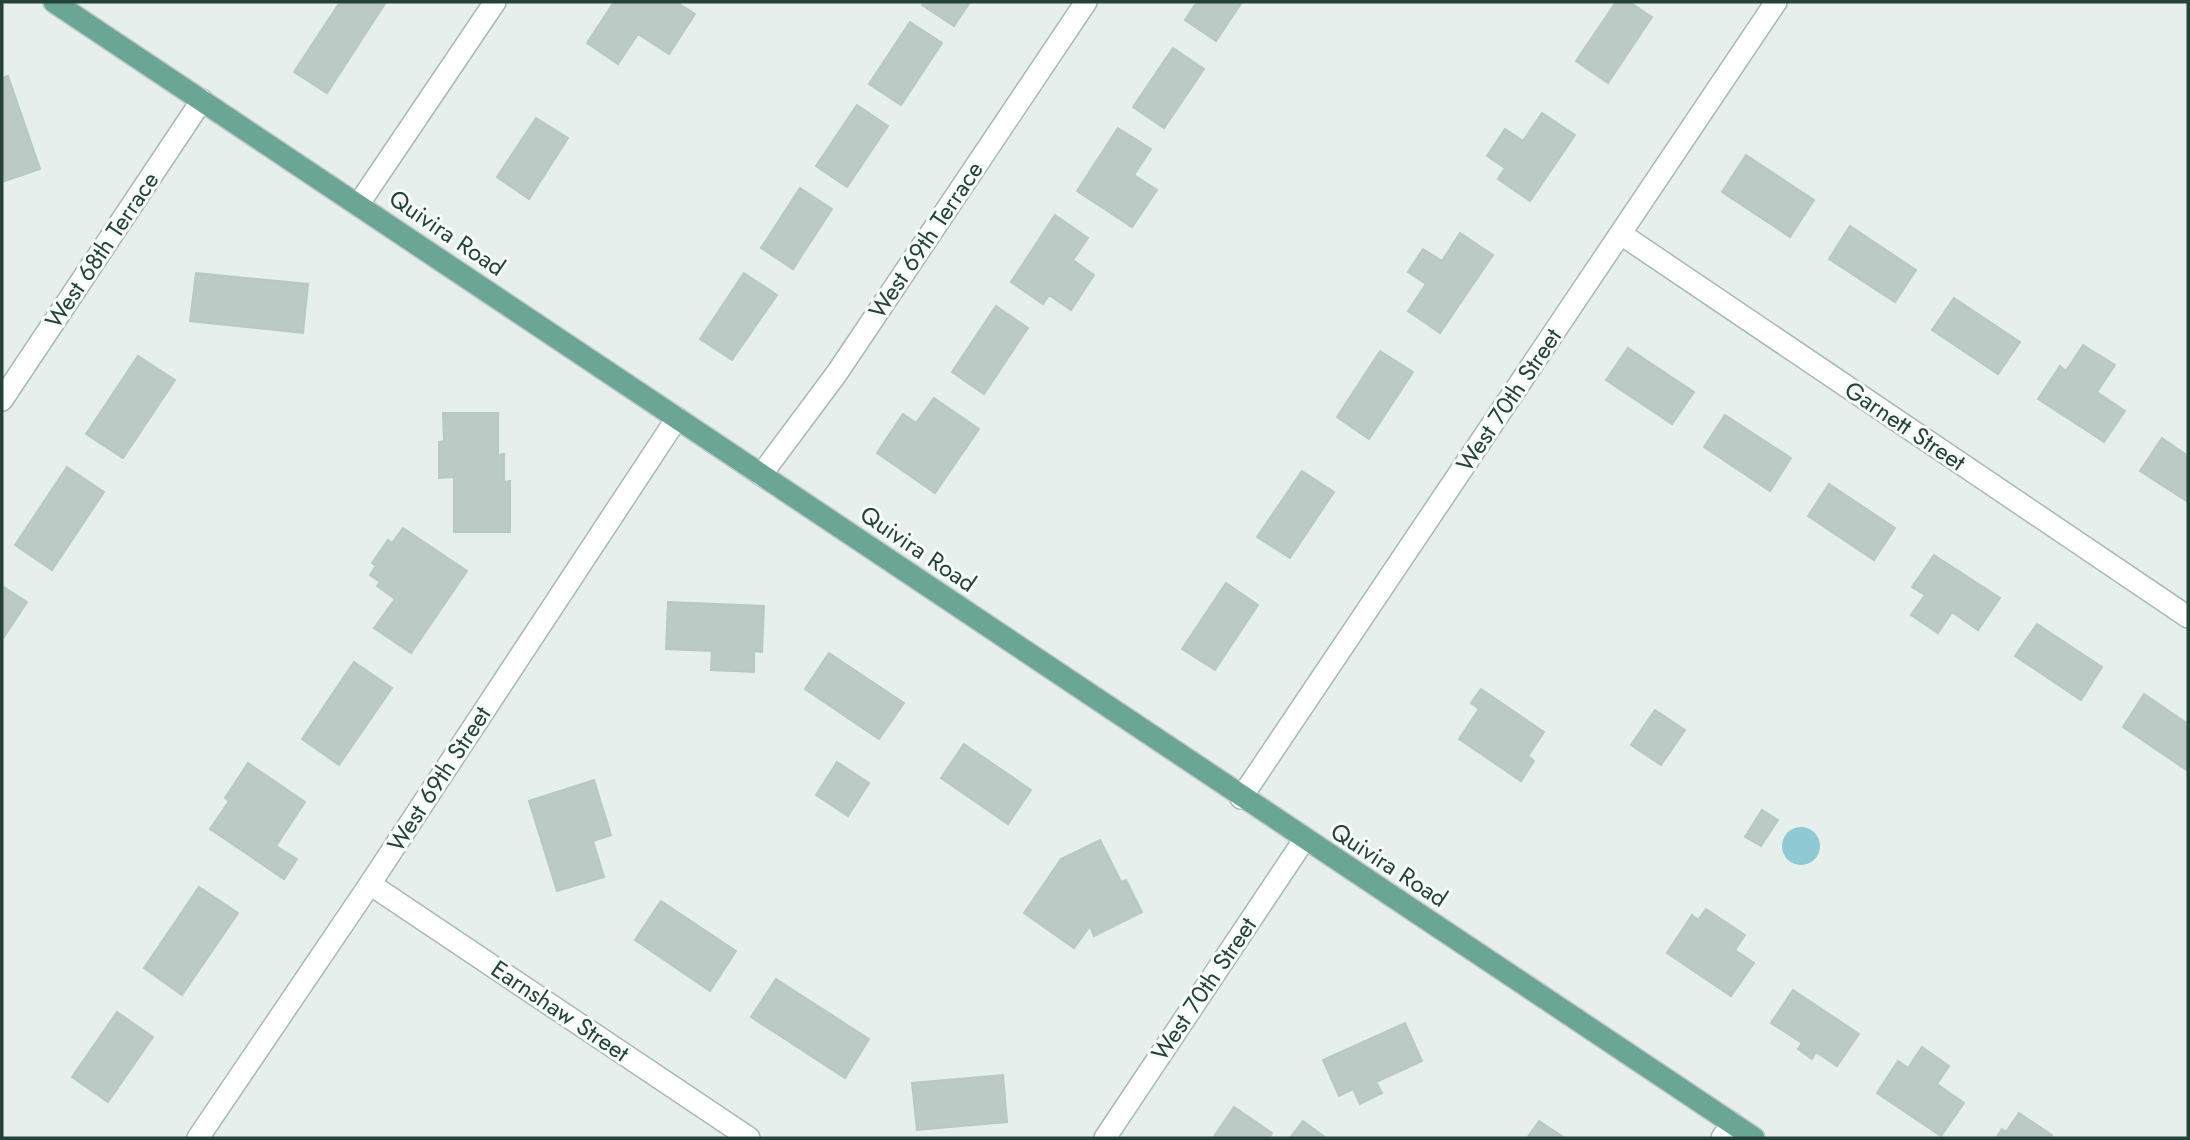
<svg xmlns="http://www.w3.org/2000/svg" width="2190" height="1140" font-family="Jost,sans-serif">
<rect width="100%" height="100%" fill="#e6efeb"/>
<path fill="#8ec9d4" d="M1782 846a19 19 0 1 1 38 0a19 19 0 1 1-38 0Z"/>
<path fill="#bbcac4" stroke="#b8c9c2" stroke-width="2" d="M340,2H386L327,93L294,72Z
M614,2H676L695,14L669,54L638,34L618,64L587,43Z
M924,2H970L954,26L922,5Z
M1197,2H1242L1216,41L1185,20Z
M1616,2H1629L1652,17L1608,83L1576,61Z
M910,22L942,43L901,105L869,84Z
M1173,48L1204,69L1164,128L1133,107Z
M8,76L40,169L2,182V78Z
M857,105L888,126L847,187L816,166Z
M1542,113L1575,135L1530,201L1498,179L1505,168L1487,156L1505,129L1523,141Z
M536,118L568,138L529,199L497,177Z
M1118,128L1151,149L1134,175L1157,190L1132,227L1077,191Z
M1746,155L1814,200L1790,237L1722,192Z
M800,188L832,209L793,269L761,248Z
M1055,215L1088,238L1073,260L1094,275L1071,310L1049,295L1043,304L1011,282Z
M1850,226L1916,270L1895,302L1829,259Z
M1460,233L1493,255L1440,333L1408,311L1426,284L1408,272L1423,249L1442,261Z
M196,273L308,284L303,333L190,321Z
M744,273L777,295L732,360L700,339Z
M1954,298L2020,342L1998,374L1932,330Z
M996,306L1028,328L984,394L952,372Z
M2083,345L2115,365L2097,392L2125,411L2104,442L2038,399L2060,366L2066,371Z
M1628,348L1694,392L1672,424L1606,380Z
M1380,351L1413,372L1369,439L1337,417Z
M138,356L175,380L123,458L86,434Z
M934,398L979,429L935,493L877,453L903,414L916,423Z
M443,413H498V455L504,454V482L510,481V532H454V477L439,478V442L444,441Z
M1725,415L1791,458L1770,491L1704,447Z
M2162,438L2188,456V502L2140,471Z
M67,467L104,492L52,570L15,545Z
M1302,471L1334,492L1290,558L1257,537Z
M1829,484L1895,528L1874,560L1808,516Z
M403,528L467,571L411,653L374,628L395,599L377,586L380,582L370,575L376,566L372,563L388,540L392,543Z
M1934,555L2000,598L1978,630L1952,612L1938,633L1911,615L1925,595L1912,587Z
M1226,583L1258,605L1215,670L1182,649Z
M2,586L27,602L2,640Z
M668,602L764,606L762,652L754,651V672L711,670L712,651L666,649Z
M2037,624L2102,667L2081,700L2015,656Z
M829,653L904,703L879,739L805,689Z
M354,662L392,688L339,765L302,739Z
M1481,689L1544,732L1528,756L1534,761L1521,781L1459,739L1479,709L1471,703Z
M2144,694L2188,724V771L2123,727Z
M1655,710L1685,730L1661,765L1631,745Z
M964,744L1031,790L1008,824L941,778Z
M837,762L869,783L848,816L816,795Z
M248,763L305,802L276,846L297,859L284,879L210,829L229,801L225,798Z
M594,780L611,835L593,841L604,877L557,891L529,801Z
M1762,810L1778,820L1761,846L1745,837Z
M1100,840L1121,882L1126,880L1142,912L1094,936L1090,926L1074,948L1024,913L1061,859Z
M199,887L238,913L182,995L144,968Z
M661,901L736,951L710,991L635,940Z
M1706,909L1745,935L1735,950L1754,963L1731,996L1667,953L1692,915L1698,920Z
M776,979L869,1039L845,1078L751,1017Z
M1793,990L1859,1034L1837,1066L1816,1052L1812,1059L1798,1049L1802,1043L1771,1023Z
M117,1012L153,1037L108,1102L72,1077Z
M1405,1023L1422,1061L1376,1082L1382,1093L1360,1104L1353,1089L1339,1096L1323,1060Z
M1922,1047L1949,1066L1937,1084L1964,1103L1941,1136L1877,1093L1898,1061L1908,1068Z
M1003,1075L1007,1122L917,1130L912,1083Z
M1234,1107L1272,1133L1269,1138H1213Z
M2019,1113L2052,1135L2050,1138H1996L2002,1129L2006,1132Z
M1303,1121L1326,1138H1290Z
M1539,1121L1565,1138H1527Z"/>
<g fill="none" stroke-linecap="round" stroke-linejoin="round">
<defs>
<path id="minor" d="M358,205L495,2
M1621,234L2188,617
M2,400L202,100
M761,475L837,373L1086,2
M1241,798L1776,2
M370,884L749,1138
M198,1138L370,884L677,418
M1105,1138L1304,840
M1722,1138L1732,1123"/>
<path id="major" d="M54,2L1754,1138"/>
</defs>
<use href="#minor" stroke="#a8b8b2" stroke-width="24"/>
<use href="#major" stroke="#c2cac8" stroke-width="24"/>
<use href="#minor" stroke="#fff" stroke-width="21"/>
<use href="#major" stroke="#6aa596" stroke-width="21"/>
</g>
<g text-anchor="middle" stroke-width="6" stroke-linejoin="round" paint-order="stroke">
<g font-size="24" fill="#24423a" stroke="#f7fbf9">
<text transform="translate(447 233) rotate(34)" y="8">Quivira Road</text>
<text transform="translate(926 240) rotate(-56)" y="8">West 69th Terrace</text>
<text transform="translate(102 250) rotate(-56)" y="8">West 68th Terrace</text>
<text transform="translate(1509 400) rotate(-56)" y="8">West 70th Street</text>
<text transform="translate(1905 426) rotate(34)" y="8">Garnett Street</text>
<text transform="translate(918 549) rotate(34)" y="8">Quivira Road</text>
<text transform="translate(439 779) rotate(-57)" y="8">West 69th Street</text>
<text transform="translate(1389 865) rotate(33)" y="8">Quivira Road</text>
<text transform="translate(1204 989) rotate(-56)" y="8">West 70th Street</text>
<text transform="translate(560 1011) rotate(34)" y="8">Earnshaw Street</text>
</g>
</g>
<rect width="2190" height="1140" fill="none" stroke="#24423a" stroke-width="7"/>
</svg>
